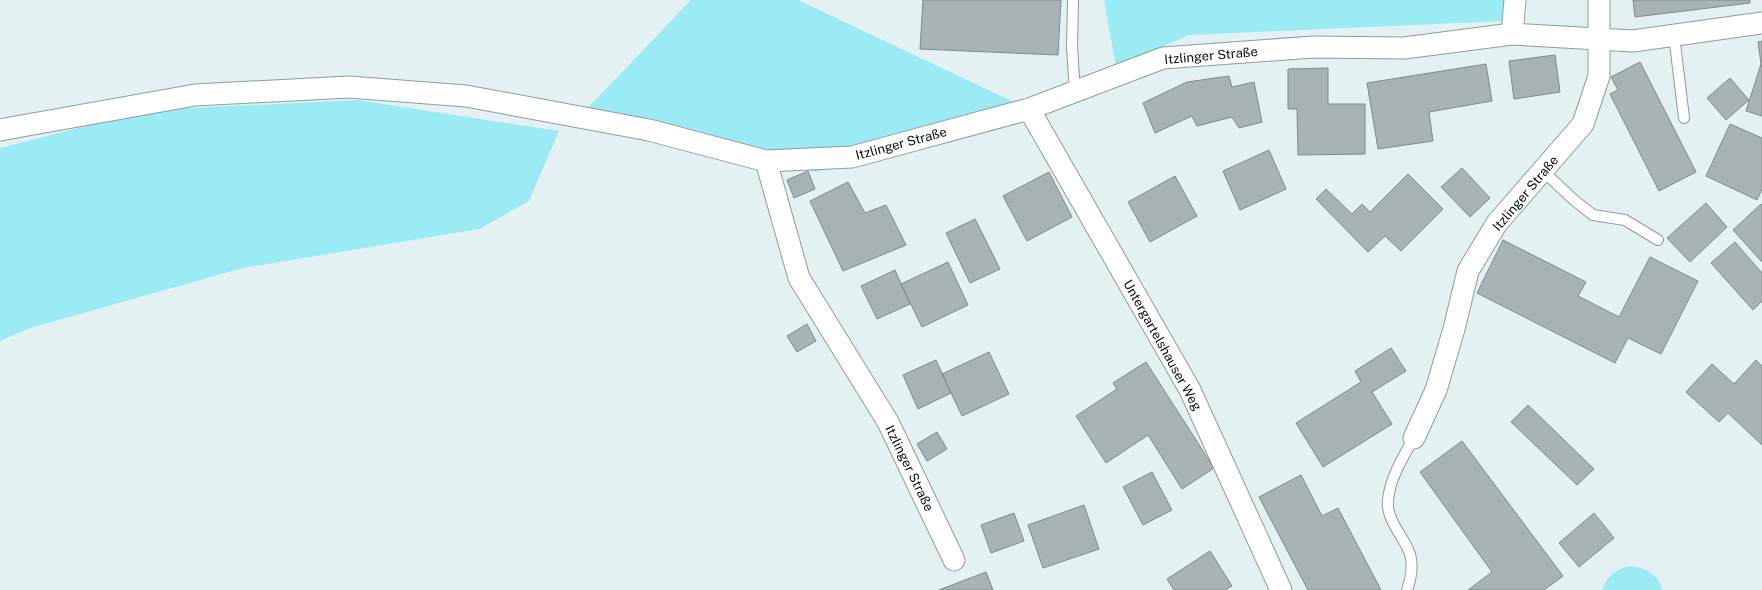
<svg xmlns="http://www.w3.org/2000/svg" width="1762" height="590" font-family="'Public Sans',sans-serif">
<rect width="100%" height="100%" fill="#e4f1f3"/>
<path fill="#9bebf5" d="M691,0H798L1018,104L1021,121L816,172L580,116Z
M1104,0H1505L1503,21L1189,35L1116,67Z
M358,100L559,131L529,201L479,229L243,268L30,328L0,341V148L148,110Z
M1629,566C1644,567 1659,574 1662,590H1602C1607,576 1615,570 1629,566Z"/>
<path fill="#a7b3b5" stroke="#7e8a8b" d="M923,0H1061L1058,55L920,49Z
M1633,0H1750V3L1635,17Z
M1762,41V116L1746,111L1761,64L1758,42Z
M1555,55L1560,92L1514,99L1509,61Z
M1640,62L1696,172L1659,191L1610,94L1618,90L1611,77Z
M1486,64L1492,101L1429,112L1433,141L1378,149L1367,83Z
M1328,68V104H1365V154L1298,155L1297,109H1288V69Z
M1229,76L1232,87L1254,82L1262,122L1239,128L1232,117L1197,126L1192,116L1155,133L1143,103L1187,82Z
M1730,78L1749,100L1726,120L1707,98Z
M1730,124L1762,138V189L1757,200L1706,176Z
M1269,150L1286,189L1240,210L1223,171Z
M1462,168L1490,198L1470,217L1441,187Z
M808,171L815,189L794,198L787,180Z
M1049,172L1072,217L1027,241L1003,196Z
M1408,174L1443,209L1401,251L1385,236L1368,252L1316,199L1326,189L1352,214L1362,204L1370,212Z
M1175,176L1197,216L1150,242L1128,202Z
M848,182L865,213L886,205L906,245L843,271L810,201Z
M1706,203L1727,227L1690,262L1667,238Z
M1761,204L1762,205V262L1733,230Z
M975,219L1000,269L970,283L946,233Z
M1503,240L1586,282L1578,296L1619,317L1650,257L1698,281L1661,354L1628,338L1615,363L1477,293Z
M1735,242L1762,273V301L1753,310L1711,263Z
M948,262L968,305L922,327L901,284Z
M895,270L910,304L877,319L861,286Z
M807,324L816,341L797,352L787,336Z
M1391,348L1406,371L1372,392L1392,424L1323,467L1296,423L1361,382L1355,371Z
M989,352L1009,394L962,416L942,374Z
M936,360L951,393L918,409L903,375Z
M1756,360L1762,366V445L1728,413L1719,422L1686,392L1712,364L1734,384Z
M1146,362L1214,468L1182,489L1148,435L1106,463L1076,416L1117,389L1113,383Z
M1528,405L1594,469L1577,485L1511,422Z
M937,432L947,449L927,461L917,444Z
M1462,441L1563,576L1544,590H1468L1492,572L1420,472Z
M1152,472L1172,510L1143,525L1123,487Z
M1301,475L1322,516L1338,508L1381,590H1308L1259,497Z
M1084,505L1099,549L1043,568L1028,525Z
M1014,513L1024,541L991,553L981,525Z
M1594,513L1614,538L1579,567L1559,543Z
M1210,551L1232,586L1225,590H1174L1167,579Z
M986,572L993,590H939Z"/>
<g fill="none" stroke-linecap="round" stroke-linejoin="round">
<defs>
<path id="service" d="M1073,0L1072,47L1075,92
M1674,35L1684,118
M1543,171L1574,200L1593,215L1625,220L1658,240
M1407,590C1411,579 1413,565 1410,554C1404,536 1386,521 1388,500C1390,478 1403,457 1414,438"/>
<path id="minor" d="M1512,34L1515,0
M1029,109L1190,390L1281,590
M0,130L195,95L349,87L466,96L649,130L766,161L852,157L1029,109L1163,58L1313,47L1404,48L1512,34L1633,41L1762,23
M766,161L799,278L888,422L954,560
M1414,438L1436,390L1454,329L1468,271L1497,223L1583,124L1599,76V0"/>
</defs>
<use href="#service" stroke="#8f9b9d" stroke-width="12"/>
<use href="#minor" stroke="#8f9b9d" stroke-width="23"/>
<use href="#service" stroke="#fff" stroke-width="10"/>
<use href="#minor" stroke="#fff" stroke-width="21"/>
</g>
<g text-anchor="middle" stroke-width="3.5" stroke-linejoin="round" paint-order="stroke">
<g font-size="13" fill="#090e0e" stroke="#fff">
<text transform="translate(1211 55) rotate(-5)" y="5">Itzlinger Straße</text>
<text transform="translate(901 143) rotate(-15)" y="5">Itzlinger Straße</text>
<text transform="translate(1525 193) rotate(-50)" y="5">Itzlinger Straße</text>
<text transform="translate(1163 345) rotate(61)" y="5">Untergartelshauser Weg</text>
<text transform="translate(910 468) rotate(64)" y="5">Itzlinger Straße</text>
</g>
</g>
</svg>
